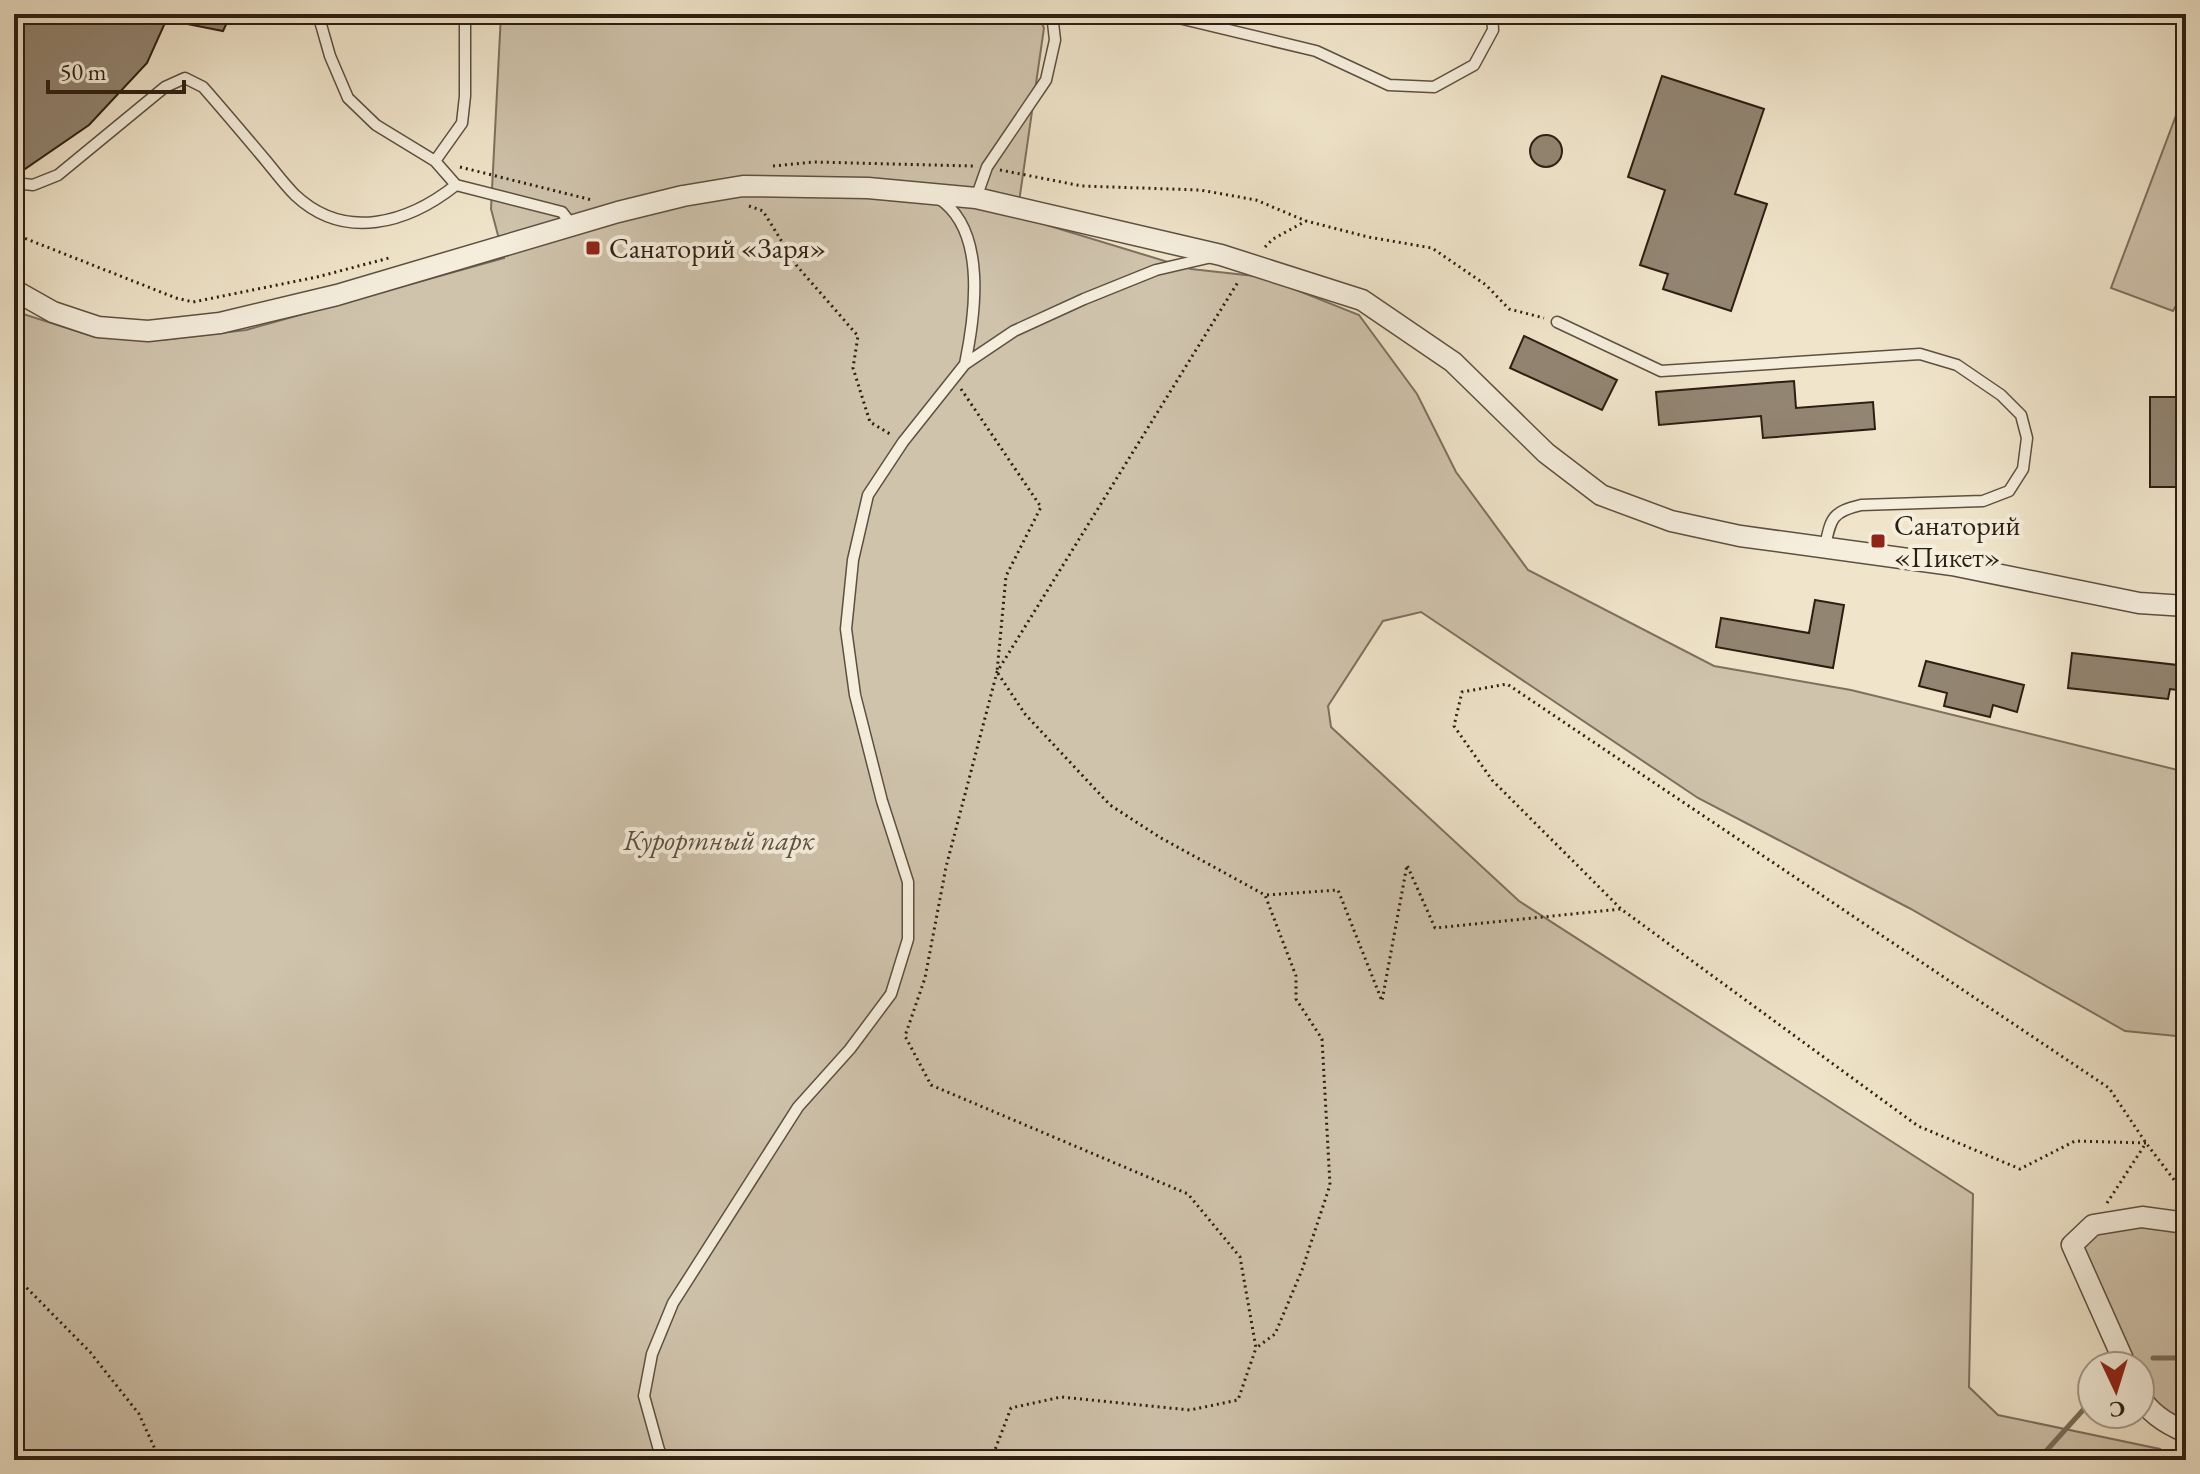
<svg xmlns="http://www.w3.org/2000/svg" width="2200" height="1474" font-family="'EB Garamond',serif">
<rect width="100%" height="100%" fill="#f0e5cb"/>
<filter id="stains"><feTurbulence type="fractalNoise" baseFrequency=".0025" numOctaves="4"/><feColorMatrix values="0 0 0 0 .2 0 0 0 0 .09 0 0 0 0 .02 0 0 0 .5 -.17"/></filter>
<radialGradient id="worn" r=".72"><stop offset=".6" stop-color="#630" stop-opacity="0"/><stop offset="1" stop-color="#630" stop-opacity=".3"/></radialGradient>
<path fill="#cfc3ac" stroke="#7e705f" stroke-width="2" d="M501,14H1038L1044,28L1017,216L1191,269L1264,277L1359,315L1417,394L1456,472L1528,570L1714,666L1851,690L2186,772V1037L2125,1031L1909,908L1698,798L1421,612L1383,621L1328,706L1331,727L1519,901L1973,1194L1969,1387L1998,1415L2160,1449L2172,1460H14V311L95,337L161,340L246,330L504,258L491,209Z
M2186,89V287L2173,311L2111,288Z
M2143,1223L2186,1229V1425C2162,1417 2140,1392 2140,1366H2134L2080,1247L2095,1232Z"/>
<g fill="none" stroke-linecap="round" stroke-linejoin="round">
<path stroke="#7a6d5b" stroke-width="5" d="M2153,1358H2186
M2038,1460L2092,1400"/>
</g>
<path fill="#928572" stroke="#2d1e12" stroke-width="2" d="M14,14H169L147,63L89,125L22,171L14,158Z
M172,14H231L223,31L172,21Z
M1662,76L1764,109L1735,194L1767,204L1731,311L1663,289L1668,274L1640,265L1665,190L1628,177Z
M1530 151a16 16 0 1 1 32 0a16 16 0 1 1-32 0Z
M1524,336L1617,380L1602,410L1510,368Z
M1794,381L1796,408L1873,402L1875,429L1763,438L1761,416L1659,425L1656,392Z
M2150,397H2181L2180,487H2150Z
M1815,600L1844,605L1833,668L1716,647L1721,618L1809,633Z
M2072,653L2186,666V691L2170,689L2168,699L2068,688Z
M1926,661L2024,685L2017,712L1993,705L1990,717L1944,706L1947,693L1919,686Z"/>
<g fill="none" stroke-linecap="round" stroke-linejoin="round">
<defs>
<path id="lane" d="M318,14L330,56L348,98L376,125L435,161L456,185L562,212L572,225
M1162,14L1316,51L1389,85L1434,87L1474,65L1493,30L1492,14
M435,161L462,123L465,96V14
M14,183L33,185L58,175L165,87L185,78L203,87C225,112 246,137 267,162C276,173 285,185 295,195C345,242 408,223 456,185
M938,198C988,230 975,316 965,364
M976,198L987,167L1046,80L1055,40L1052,14
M1557,322L1661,371L1920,354L1957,365L2001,395L2021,415L2027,438L2023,469L2009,491L1983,501L1861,505C1832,512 1831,518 1825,546
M665,1460L659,1450L644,1396L652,1354L673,1303L798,1107L850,1049L891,994L908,939V882L882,801L855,695L846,629L853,560L868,495L903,442L965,364L1014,331L1084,299L1156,270L1212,257"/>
<path id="street" d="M14,290L53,312L98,327L148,331L220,323L337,295L618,212L683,196L743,186L868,188L976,198L1221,255L1362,300L1453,362L1546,453L1601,495L1671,521L1740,536L1952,565L2139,603L2186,606
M2126,1366L2072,1245L2093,1225L2142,1217L2186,1223
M2140,1396C2149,1413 2169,1425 2186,1432"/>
</defs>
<use href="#lane" stroke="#5e5040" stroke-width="13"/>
<use href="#street" stroke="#5e5040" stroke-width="23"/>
<path stroke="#2d1e12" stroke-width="3" stroke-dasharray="2 4" stroke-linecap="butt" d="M773,166L814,162L973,166
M460,167L592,200
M1000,170L1082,186L1200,190L1256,200L1306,221L1368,237L1432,248L1486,285L1509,309L1544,318
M749,206L763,211L797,266L858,336L853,368L870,422L890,434
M14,234L176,298L193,302L317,277L389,258
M1265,247L1273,239L1306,221
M961,389L1041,507L1006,576L997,672L1025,714L1110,805L1161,838L1265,895L1296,976V999L1322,1039L1330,1185L1302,1270L1275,1334L1256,1348
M1267,895L1338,890L1382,1001L1407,865L1435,928L1621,909
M2146,1143L2075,1141L2020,1169L1918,1126L1621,909L1492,780L1454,726L1462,692L1507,684L2109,1088L2146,1143L2178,1185L2186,1186
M2107,1203L2146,1143
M14,1275L90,1352L139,1414L160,1460
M629,1460L648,1454
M991,1460L1011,1408L1061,1397L1190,1410L1238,1400L1256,1348L1240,1257L1188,1194L931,1085L905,1036L925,978L946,867L997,672L1238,282
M2183,1460L2186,1456"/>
<use href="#lane" stroke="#f5eedd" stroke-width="10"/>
<use href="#street" stroke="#f5eedd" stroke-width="20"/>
</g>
<g fill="#8f2418" stroke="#f5eedd" stroke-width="3">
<rect x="585" y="240" width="16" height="16" rx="4"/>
<rect x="1870" y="533" width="16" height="16" rx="4"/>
</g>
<g text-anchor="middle" stroke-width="8" stroke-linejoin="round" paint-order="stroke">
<g font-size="28" fill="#2d1e12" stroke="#f5eedd" text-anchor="start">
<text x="609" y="258">Санаторий «Заря»</text>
<text x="1894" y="535">Санаторий<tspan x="1894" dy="32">«Пикет»</tspan></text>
</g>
<g font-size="28" font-style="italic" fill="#5e5040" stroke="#f5eedd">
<text x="719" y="850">Курортный парк</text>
</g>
</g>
<rect width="2200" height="1474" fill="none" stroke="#f0e5cb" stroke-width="48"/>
<rect x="16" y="16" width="2168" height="1442" fill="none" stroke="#2d1e12" stroke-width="4"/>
<rect x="24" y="24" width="2152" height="1426" fill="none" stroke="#2d1e12" stroke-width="2"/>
<g transform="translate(2116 1390) rotate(176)"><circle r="38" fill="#f5eedd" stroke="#a59b8c" stroke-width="2"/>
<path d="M0-6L14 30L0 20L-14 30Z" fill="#8f2418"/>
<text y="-12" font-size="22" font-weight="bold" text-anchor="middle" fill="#2d1e12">С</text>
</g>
<path d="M48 80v12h136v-12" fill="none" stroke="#2d1e12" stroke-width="4"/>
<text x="60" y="80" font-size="24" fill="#2d1e12" stroke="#f5eedd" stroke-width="6" paint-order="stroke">50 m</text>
<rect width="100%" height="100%" filter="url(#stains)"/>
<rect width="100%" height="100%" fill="url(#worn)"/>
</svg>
